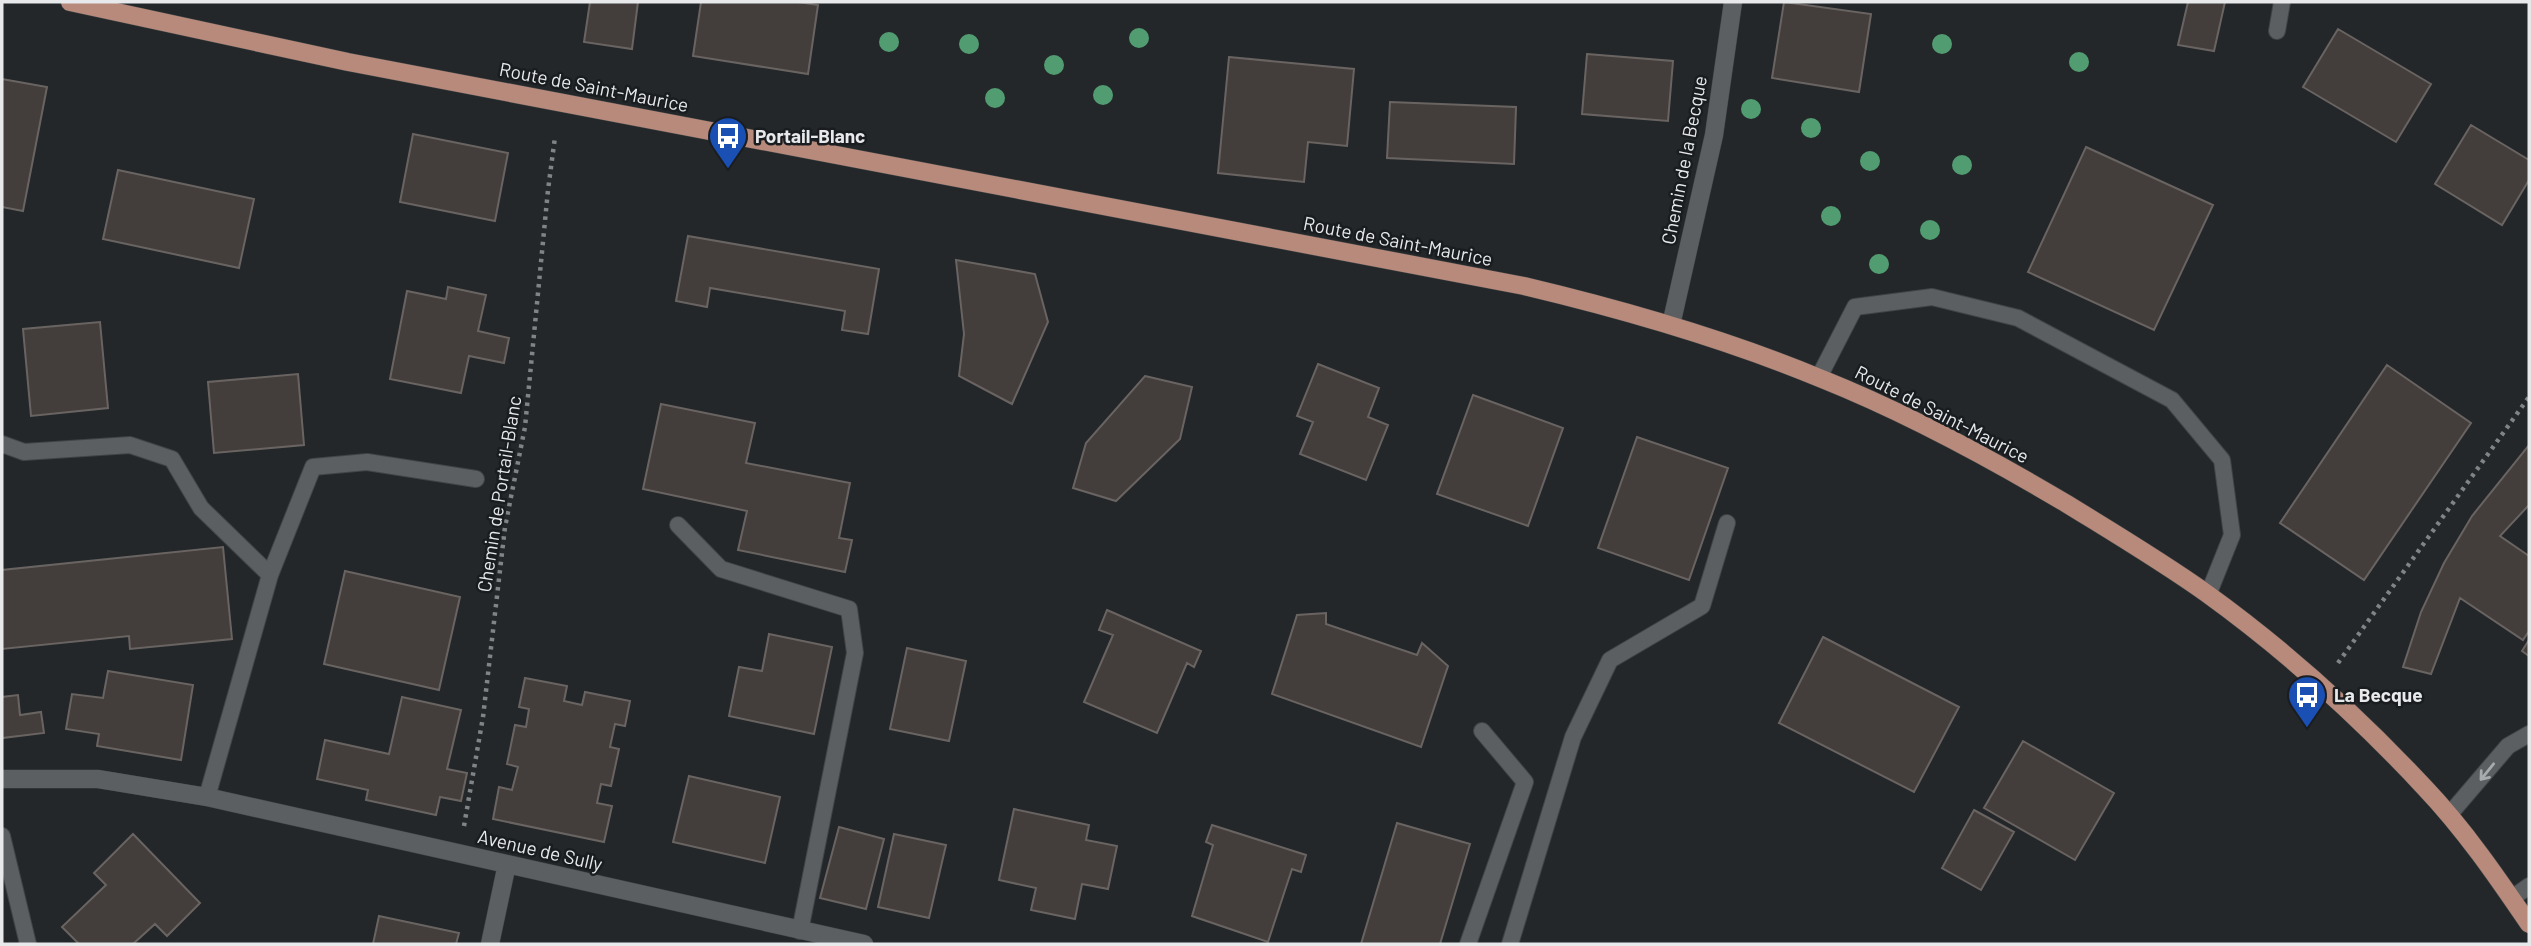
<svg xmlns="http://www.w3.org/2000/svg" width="2531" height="946" font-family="Barlow,sans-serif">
<rect width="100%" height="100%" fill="#232729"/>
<path fill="#433e3c" stroke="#696462" stroke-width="2" d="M590,2H638L632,49L584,42Z
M701,2H798L818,5L808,74L693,56Z
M1784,2L1871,14L1859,92L1772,78Z
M2188,2H2225L2214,51L2178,45Z
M2338,29L2431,84L2396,142L2303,87Z
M1587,54L1673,61L1668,121L1582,114Z
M1229,57L1354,69L1347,146L1308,142L1304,182L1218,173Z
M2,79L47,87L23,211L2,207Z
M1390,102L1516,107L1514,164L1387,158Z
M2471,125L2529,160V180L2502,225L2435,184Z
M413,134L508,153L495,221L400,202Z
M2086,147L2213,205L2154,330L2028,272Z
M118,170L254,199L239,268L103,239Z
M688,236L879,269L868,334L842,330L845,311L710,288L707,307L676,301Z
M956,260L1035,274L1048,322L1012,404L959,376L964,334Z
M448,287L486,295L478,331L509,338L504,363L469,356L461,393L390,379L407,291L446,299Z
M100,322L108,408L31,416L23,329Z
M1318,364L1379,388L1368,417L1388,425L1366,480L1300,454L1313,422L1297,416Z
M2387,365L2471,423L2364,580L2280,523Z
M298,374L304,445L214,453L208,382Z
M1145,376L1192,387L1180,439L1116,501L1073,488L1086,443Z
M1473,395L1563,428L1528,526L1437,494Z
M661,404L755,423L746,463L850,483L839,538L852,540L845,572L738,550L747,511L643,489Z
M1637,437L1728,468L1689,580L1598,548Z
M2529,445V505L2500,536L2529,556V631L2523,640L2460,598L2431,674L2403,667L2421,612L2444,563L2472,516Z
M223,547L232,639L130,649L129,636L2,649V570Z
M345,571L460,597L439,690L324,664Z
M1107,610L1201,651L1194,667L1187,663L1157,733L1084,702L1113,635L1099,630Z
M1326,613V624L1417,655L1422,643L1448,666L1421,747L1272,694L1297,615Z
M769,634L832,647L814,734L729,716L739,667L762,671Z
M1823,637L1959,707L1914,792L1779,723Z
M2529,640V656L2522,651Z
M907,648L966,661L949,741L890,729Z
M108,671L193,685L181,760L97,746L99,734L66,729L72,694L103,698Z
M525,678L567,686L564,701L582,705L585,692L630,701L625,726L615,724L610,747L619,749L611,786L601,784L597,803L612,806L604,842L493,819L499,787L512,790L518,767L507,764L515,725L526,727L529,709L519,707Z
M18,695L20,715L41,712L44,733L2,738V697Z
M402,697L461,710L447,769L467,773L461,801L440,797L436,815L366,800L368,790L317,779L325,740L389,754Z
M2023,741L2114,793L2075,860L1984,808Z
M689,776L780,797L765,863L673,842Z
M1014,809L1089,825L1086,840L1117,846L1108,889L1082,884L1075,919L1031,910L1036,888L999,880Z
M1974,810L2014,832L1981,890L1942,868Z
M1397,823L1470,844L1440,944H1361Z
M1212,825L1306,855L1301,872L1292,869L1268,942L1192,916L1213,845L1206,842Z
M839,827L884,839L866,909L820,898Z
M133,834L200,903L167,936L155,924L133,944H79L62,927L106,885L94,873Z
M894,834L946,845L929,918L878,907Z
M379,916L459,933L456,944H373Z"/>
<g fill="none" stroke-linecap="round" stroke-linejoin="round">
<defs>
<path id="lane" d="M2277,31L2282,2
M1819,377L1855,307L1932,297L2018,318L2172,400L2222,460L2232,535L2208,595
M2,444L24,452L130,445L172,459L201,508L270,575L207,797
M678,525L721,569L849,609L855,653L800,931
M270,575L313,467L367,462L476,479
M2449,815L2508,746L2529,734
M2,836L28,944
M2512,898L2529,886
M1468,944L1525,782L1482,731
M1510,944L1573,737L1610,660L1702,606L1727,523"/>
<path id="street" d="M1671,325L1714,135L1733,2
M2,779H98L207,797L864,944
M490,944L507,864"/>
<path id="primary" d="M70,2L348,62L1524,286C1625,310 1726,339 1822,379C1907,413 1988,457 2067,504C2114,533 2161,561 2206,593C2285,650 2359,717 2425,788C2464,829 2497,877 2529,924"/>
</defs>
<use href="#lane" stroke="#414446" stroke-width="18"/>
<use href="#street" stroke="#414446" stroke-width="19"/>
<use href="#primary" stroke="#414446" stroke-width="19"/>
<path stroke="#818486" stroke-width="4.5" stroke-dasharray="3.5 5" stroke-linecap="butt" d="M2338,663L2529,397
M464,826L483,717L505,527L525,427L548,190L555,137"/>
<use href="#lane" stroke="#5b5f62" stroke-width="16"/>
<use href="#street" stroke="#5b5f62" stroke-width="18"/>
<use href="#primary" stroke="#b78a7b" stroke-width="18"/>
</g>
<g fill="#529c72">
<circle cx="1139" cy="38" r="10"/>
<circle cx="889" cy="42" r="10"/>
<circle cx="969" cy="44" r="10"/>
<circle cx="1942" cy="44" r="10"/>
<circle cx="2079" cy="62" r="10"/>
<circle cx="1054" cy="65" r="10"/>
<circle cx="1103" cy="95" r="10"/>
<circle cx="995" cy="98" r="10"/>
<circle cx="1751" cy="109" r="10"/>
<circle cx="1811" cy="128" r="10"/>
<circle cx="1870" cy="161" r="10"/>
<circle cx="1962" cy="165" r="10"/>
<circle cx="1831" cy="216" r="10"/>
<circle cx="1930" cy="230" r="10"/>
<circle cx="1879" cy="264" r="10"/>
</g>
<defs><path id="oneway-shaft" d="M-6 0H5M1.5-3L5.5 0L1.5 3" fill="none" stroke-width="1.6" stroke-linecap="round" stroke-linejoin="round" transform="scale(1.75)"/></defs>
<use stroke="#a8abad" href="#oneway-shaft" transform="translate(2487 772) rotate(129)"/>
<defs>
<symbol id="bus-pin" viewBox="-11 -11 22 30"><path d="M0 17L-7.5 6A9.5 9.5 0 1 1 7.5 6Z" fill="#1a4fb4" stroke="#1a1d20"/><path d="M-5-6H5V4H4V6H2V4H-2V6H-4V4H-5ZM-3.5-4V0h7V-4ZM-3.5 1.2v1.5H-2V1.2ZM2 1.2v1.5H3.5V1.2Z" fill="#fff"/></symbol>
</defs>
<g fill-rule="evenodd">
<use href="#bus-pin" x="706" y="114" width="44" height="60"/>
<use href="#bus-pin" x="2285" y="673" width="44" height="60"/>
</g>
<g text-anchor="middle" stroke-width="5" stroke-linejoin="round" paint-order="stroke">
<g font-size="19" fill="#e7e9eb" stroke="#1a1d20">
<text transform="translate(594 87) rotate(11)" y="7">Route de Saint-Maurice</text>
<text transform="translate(1684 160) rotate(-79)" y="7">Chemin de la Becque</text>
<text transform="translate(1398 241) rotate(11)" y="7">Route de Saint-Maurice</text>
<text transform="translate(1942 414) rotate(27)" y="7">Route de Saint-Maurice</text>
<text transform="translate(499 494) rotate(-81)" y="7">Chemin de Portail-Blanc</text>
<text transform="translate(540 850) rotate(13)" y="7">Avenue de Sully</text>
</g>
<g font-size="19" font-weight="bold" fill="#e7e9eb" stroke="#1a1d20" text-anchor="start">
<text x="755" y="143">Portail-Blanc</text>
<text x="2334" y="702">La Becque</text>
</g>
</g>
<rect width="2531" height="946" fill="none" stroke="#e7e9eb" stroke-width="7"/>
</svg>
